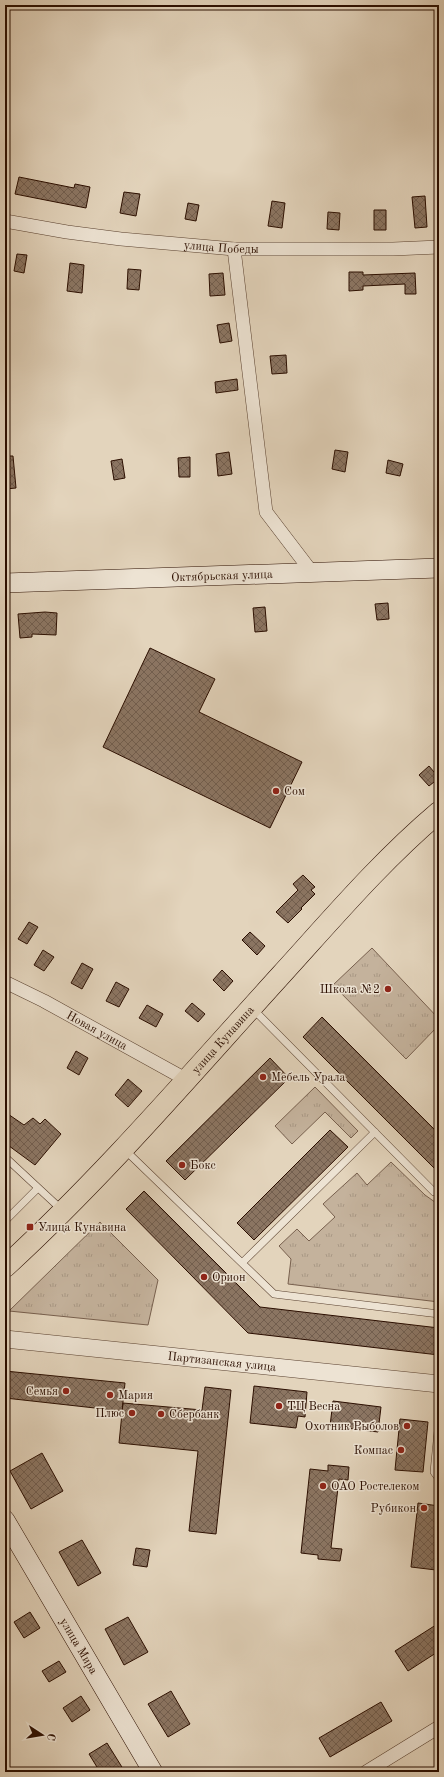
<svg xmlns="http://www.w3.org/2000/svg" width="444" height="1777" font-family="'Old Standard TT',serif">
<defs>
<pattern id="park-tufts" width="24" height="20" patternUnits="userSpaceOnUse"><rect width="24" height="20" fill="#c4b29c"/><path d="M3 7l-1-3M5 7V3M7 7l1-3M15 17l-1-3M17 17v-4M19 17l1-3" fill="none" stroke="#a99885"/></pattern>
<pattern id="building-cross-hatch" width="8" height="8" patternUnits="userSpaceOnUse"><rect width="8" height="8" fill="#8b7562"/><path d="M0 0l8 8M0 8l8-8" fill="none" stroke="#725e4e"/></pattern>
</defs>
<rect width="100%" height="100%" fill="#e3d4bc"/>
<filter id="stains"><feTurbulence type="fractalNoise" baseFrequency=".005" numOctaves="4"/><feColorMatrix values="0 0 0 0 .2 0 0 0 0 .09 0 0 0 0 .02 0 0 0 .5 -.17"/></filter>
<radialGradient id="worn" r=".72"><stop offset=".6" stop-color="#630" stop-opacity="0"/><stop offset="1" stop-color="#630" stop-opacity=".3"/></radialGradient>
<path fill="url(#park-tufts)" stroke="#78604e" d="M372,948L439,1019V1025L406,1059L333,985Z
M315,1087L358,1131L351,1138L325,1112L292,1144L275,1126Z
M391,1162L425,1195L439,1205V1302L288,1284L291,1259L279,1246L297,1229L309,1241L335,1217L323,1204L357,1173L367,1185Z
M100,1222L158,1280L148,1325L9,1311Z"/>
<path fill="url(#building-cross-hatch)" stroke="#2b0e00" d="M19,177L74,188L75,184L90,187L86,208L15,194Z
M124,192L140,194L136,216L120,213Z
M425,196L427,227L415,228L412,197Z
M272,201L285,203L282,228L268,226Z
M188,203L199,205L196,221L185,219Z
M374,210H386V230H374Z
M328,212L340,213L339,230L327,229Z
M17,254L27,255L24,273L14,271Z
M70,263L84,265L82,293L67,291Z
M128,269L141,270L139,290L127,289Z
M349,272H363V275L415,273L416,294H405V284L363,286V290L349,291Z
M223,273L225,295L210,296L209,274Z
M229,323L232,341L220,343L217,325Z
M286,355L287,373L272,374L270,356Z
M237,379L238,390L216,393L215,382Z
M335,450L348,452L345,472L332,469Z
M229,452L232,474L218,476L216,454Z
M5,456H13L16,488L5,489Z
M190,457V477H179L178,458Z
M122,459L125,478L114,480L111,461Z
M388,460L403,464L400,476L386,473Z
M388,603L389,619L377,620L375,604Z
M265,607L267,631L255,632L253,608Z
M45,612L57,613L56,635L32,634V637L20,638L18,614Z
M150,648L215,679L199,712L302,762L270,828L103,747Z
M429,766L439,778L429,786L419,775Z
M303,875L315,887L311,890L315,894L301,908L302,909L288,923L276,912L298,890L293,884Z
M29,922L38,927L27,944L18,939Z
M250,932L265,946L257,955L242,940Z
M43,950L54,957L44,971L34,965Z
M82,963L93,969L82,989L71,983Z
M222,970L233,981L224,991L213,980Z
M116,982L129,989L119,1007L106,1001Z
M192,1003L205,1014L198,1022L185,1011Z
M147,1005L163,1014L156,1027L139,1018Z
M322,1017L439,1134V1173L303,1037Z
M76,1051L88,1058L79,1075L67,1068Z
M270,1058L289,1078L185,1180L166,1161Z
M128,1079L142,1091L128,1107L115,1095Z
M5,1112L24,1125L33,1118L40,1124L45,1119L61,1134L35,1165L5,1143Z
M330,1130L348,1147L254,1240L237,1223Z
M144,1191L260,1307L439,1328V1355L248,1333L126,1209Z
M5,1371L125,1383L122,1411L5,1398Z
M254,1386L307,1392L305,1417L298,1416L296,1428L250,1423Z
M205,1387L231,1390L216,1534L189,1531L198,1451L119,1443L123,1403L202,1410Z
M333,1401L381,1407L378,1432L330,1426Z
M400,1419L428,1422L423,1472L395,1470Z
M42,1453L63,1491L31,1509L10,1471Z
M328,1465L349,1467L348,1480L339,1479L331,1548L342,1549L340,1561L318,1559V1555L301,1553L310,1469L328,1471Z
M418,1503L439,1506V1543L436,1570L411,1567Z
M82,1540L101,1573L78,1586L59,1552Z
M136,1548L150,1550L147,1567L133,1565Z
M30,1612L40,1628L24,1638L14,1622Z
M128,1617L148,1652L124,1665L105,1629Z
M439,1623V1651L408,1671L395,1651Z
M59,1661L66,1672L49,1682L42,1671Z
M171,1691L190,1724L168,1737L148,1704Z
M81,1696L90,1710L72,1722L63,1708Z
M381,1702L392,1721L330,1757L319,1738Z
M107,1743L125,1772H100L89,1754Z"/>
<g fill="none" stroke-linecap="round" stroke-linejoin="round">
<defs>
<path id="service" d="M253,1009L434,1192H439
M125,1150L274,1294L439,1314
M5,1157L62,1210
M5,1221L38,1188
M242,1263L375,1132
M439,1421L434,1472L439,1479"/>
<g id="minor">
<path id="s1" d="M5,221L67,232L121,239L234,249H393L439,247"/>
<path d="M234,249L266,512L311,571"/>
<path id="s2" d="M5,982L44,1001L187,1080"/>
<path d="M366,1772L439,1727"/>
</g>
<g id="tertiary">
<path id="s3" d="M5,1339L439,1384"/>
</g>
<g id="secondary">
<path id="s4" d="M5,583L439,568"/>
<path id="s5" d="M5,1520L153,1772"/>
</g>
<g id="primary">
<path id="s6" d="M5,1267C104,1176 191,1074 281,975C332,919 381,861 439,812"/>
</g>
</defs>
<use href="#service" stroke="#59402f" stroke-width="8"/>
<use href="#minor" stroke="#59402f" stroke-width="14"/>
<use href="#tertiary" stroke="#59402f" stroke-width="18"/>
<use href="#secondary" stroke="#2b0e00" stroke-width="20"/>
<use href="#primary" stroke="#2b0e00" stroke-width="22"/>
<use href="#service" stroke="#ede3d3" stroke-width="7"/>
<use href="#minor" stroke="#ede3d3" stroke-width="13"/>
<use href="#tertiary" stroke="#ede3d3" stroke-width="17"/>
<use href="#secondary" stroke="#ede3d3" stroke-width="19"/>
<use href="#primary" stroke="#e3d4bc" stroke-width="21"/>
</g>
<g fill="#8f2418" stroke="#ede3d3" stroke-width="1.5">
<circle cx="276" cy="791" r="4"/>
<circle cx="388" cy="989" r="4"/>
<circle cx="263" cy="1077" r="4"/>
<circle cx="182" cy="1165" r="4"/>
<rect x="26" y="1223" width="8" height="8" rx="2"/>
<circle cx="204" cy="1277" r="4"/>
<circle cx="66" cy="1391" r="4"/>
<circle cx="110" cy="1395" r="4"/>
<circle cx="279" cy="1406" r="4"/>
<circle cx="132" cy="1413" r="4"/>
<circle cx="161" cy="1414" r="4"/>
<circle cx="407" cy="1426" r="4"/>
<circle cx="401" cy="1450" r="4"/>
<circle cx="323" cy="1486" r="4"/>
<circle cx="424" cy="1508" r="4"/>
</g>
<g text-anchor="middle" stroke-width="3" stroke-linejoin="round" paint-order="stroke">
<g font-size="12" fill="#2b0e00" stroke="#ede3d3">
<text dy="4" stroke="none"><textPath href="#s1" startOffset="218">улица Победы</textPath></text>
<text dy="4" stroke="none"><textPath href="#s4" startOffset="217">Октябрьская улица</textPath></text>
<text dy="4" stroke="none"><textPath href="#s2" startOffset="104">Новая улица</textPath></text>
<text dy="4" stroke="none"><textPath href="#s6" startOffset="315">улица Кунавина</textPath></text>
<text dy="4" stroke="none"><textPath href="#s3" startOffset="218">Партизанская улица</textPath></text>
<text dy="4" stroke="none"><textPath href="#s5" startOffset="146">улица Мира</textPath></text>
</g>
<g font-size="12" fill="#2b0e00" stroke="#ede3d3" text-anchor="start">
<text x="284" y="795">Сом</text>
<text x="380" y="993" text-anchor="end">Школа №2</text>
<text x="271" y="1081">Мебель Урала</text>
<text x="190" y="1169">Бокс</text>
<text x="38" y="1231">Улица Кунавина</text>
<text x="212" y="1281">Орион</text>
<text x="58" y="1395" text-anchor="end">Семья</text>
<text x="118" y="1399">Мария</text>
<text x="287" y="1410">ТЦ Весна</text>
<text x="124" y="1417" text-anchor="end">Плюс</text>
<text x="169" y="1418">Сбербанк</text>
<text x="399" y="1430" text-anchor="end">Охотник Рыболов</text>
<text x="393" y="1454" text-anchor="end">Компас</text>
<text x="331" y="1490">ОАО Ростелеком</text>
<text x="416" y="1512" text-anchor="end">Рубикон</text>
</g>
</g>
<rect width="444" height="1777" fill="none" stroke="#e3d4bc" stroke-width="20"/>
<rect x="6" y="6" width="432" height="1765" fill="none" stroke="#2b0e00" stroke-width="2"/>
<rect x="10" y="10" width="424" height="1757" fill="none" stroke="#2b0e00"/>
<g transform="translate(42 1735) rotate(102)" stroke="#ede3d3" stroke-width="3" paint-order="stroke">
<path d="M0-3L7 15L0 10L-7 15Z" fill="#2b0e00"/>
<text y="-6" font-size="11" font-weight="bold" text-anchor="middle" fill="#2b0e00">С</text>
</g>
<rect width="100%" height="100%" filter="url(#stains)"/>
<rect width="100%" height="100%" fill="url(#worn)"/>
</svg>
